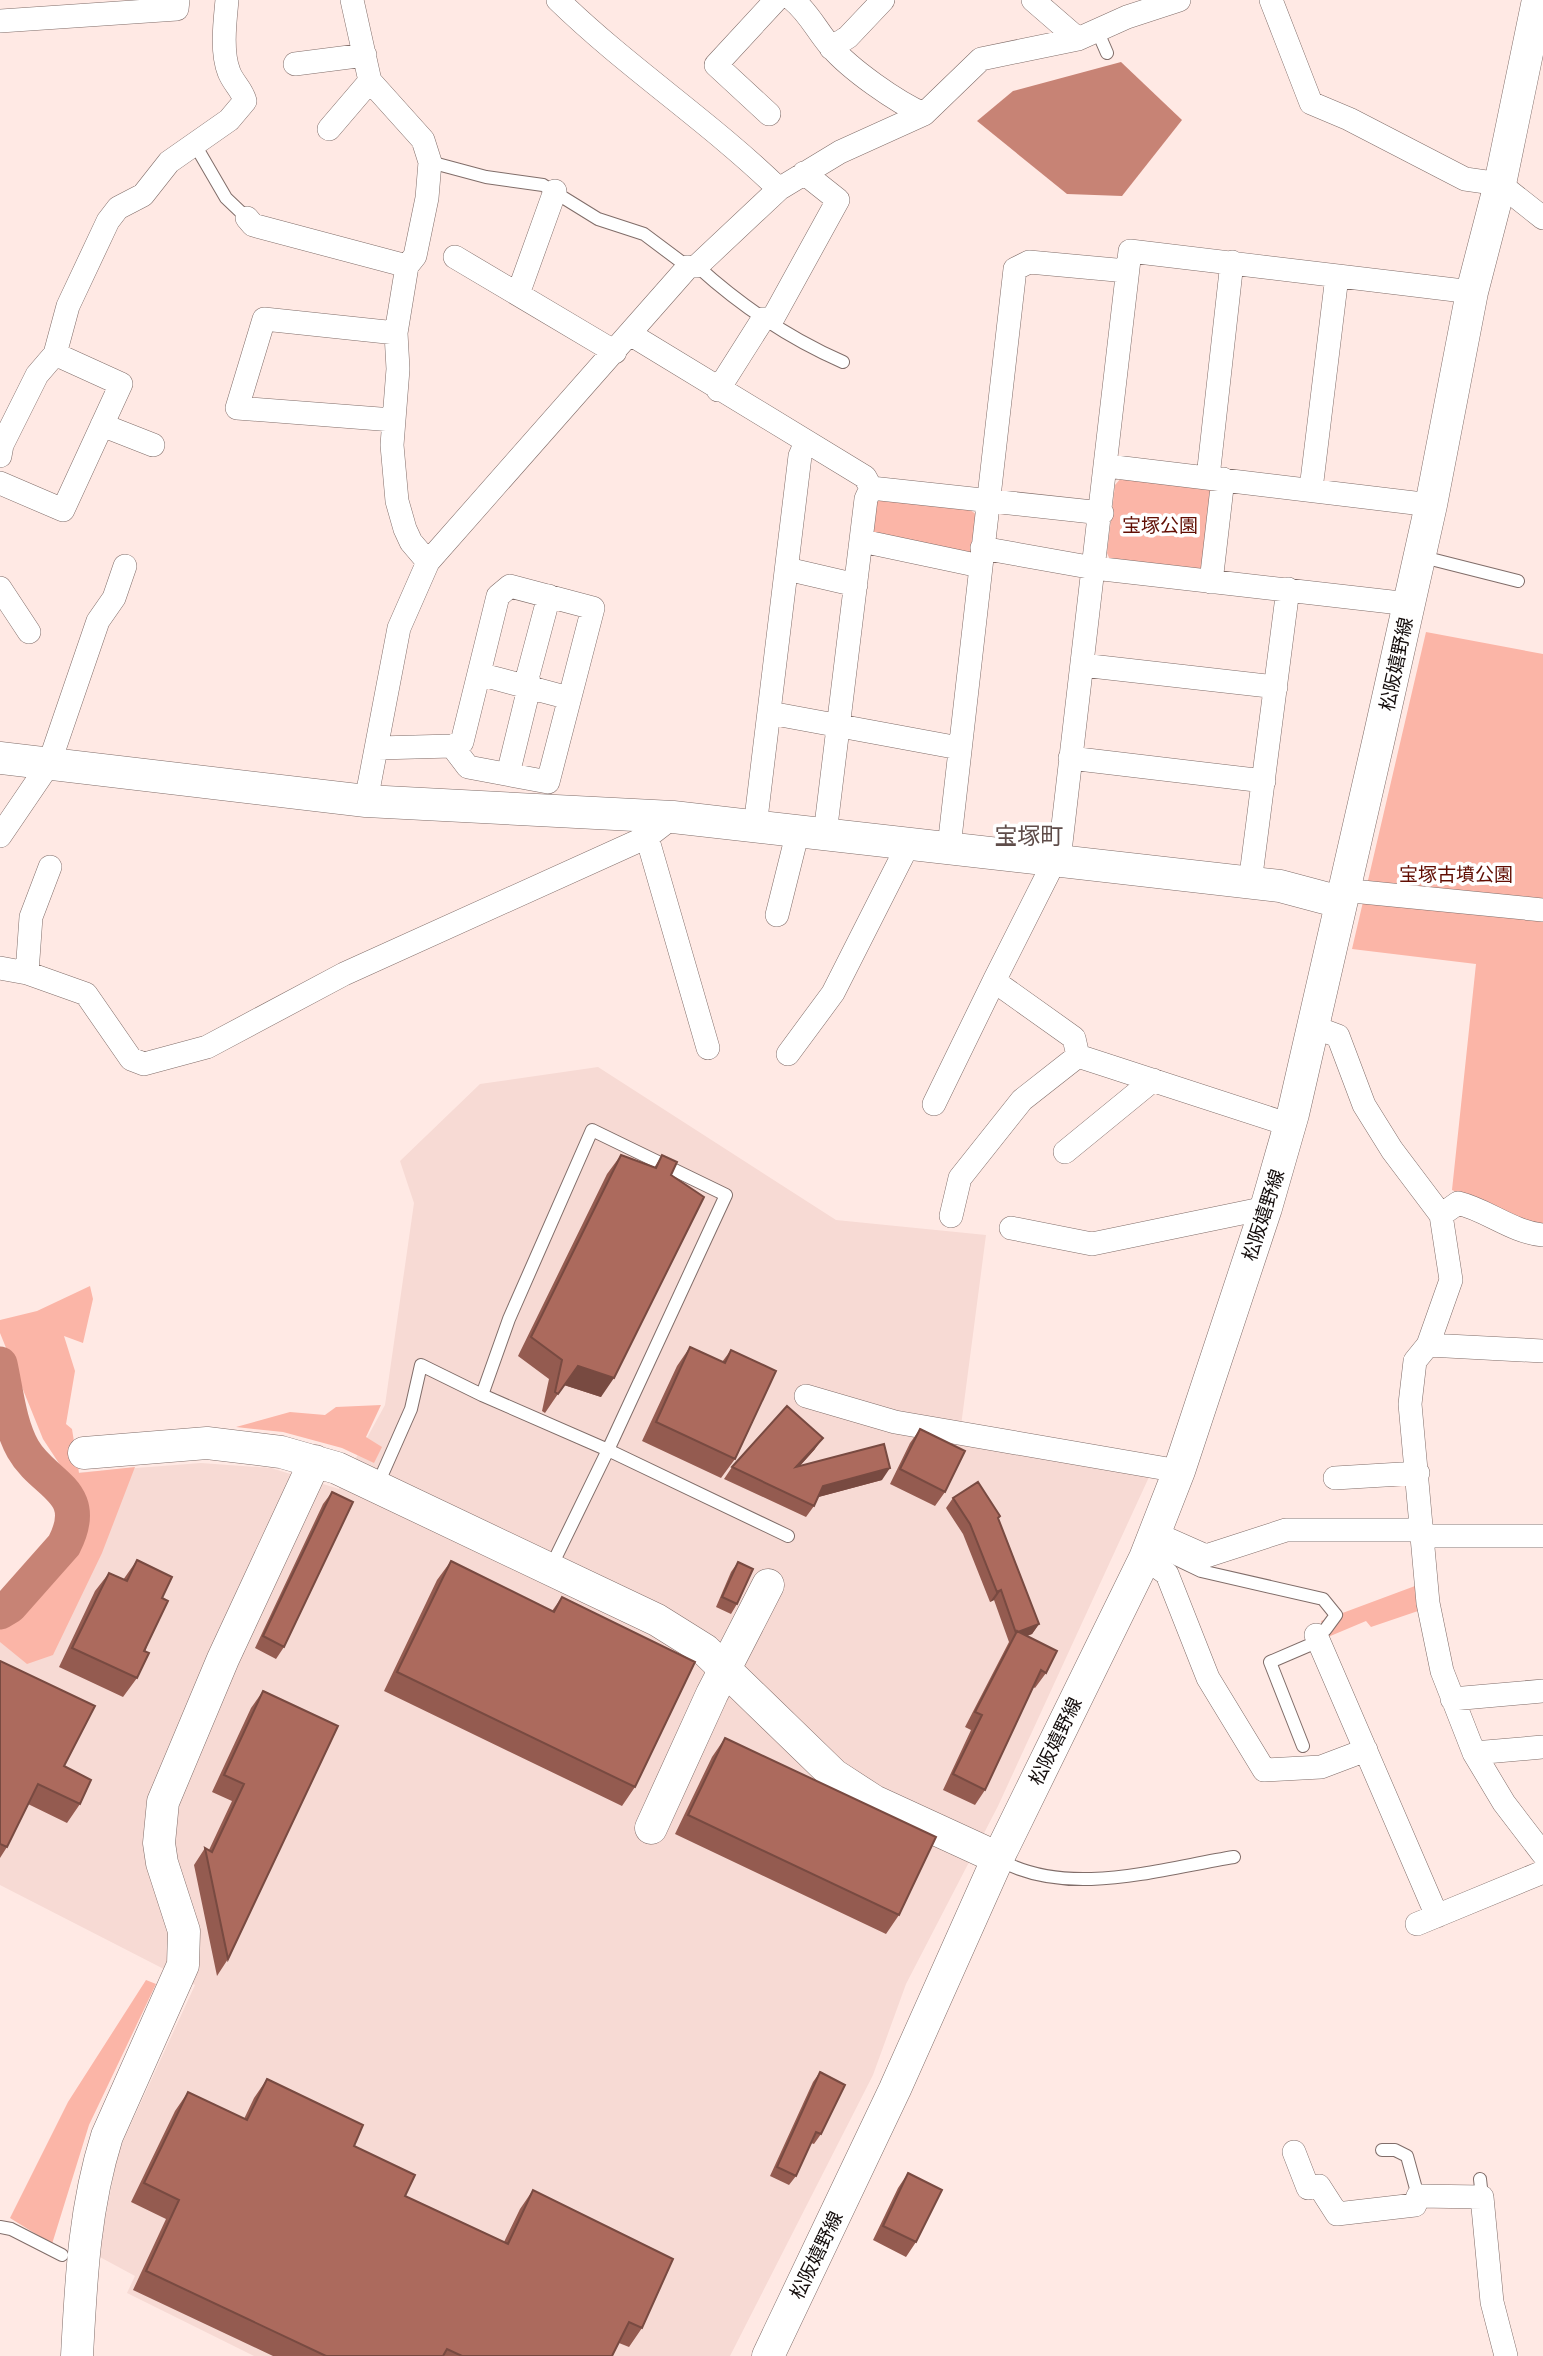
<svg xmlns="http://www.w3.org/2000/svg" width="1543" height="2356" font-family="'Public Sans','Noto Sans JP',sans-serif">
<rect width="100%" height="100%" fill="#ffe9e4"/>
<path fill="#f7dad4" d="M598,1067L836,1220L986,1235L959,1441L1149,1477L998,1806L906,1984L873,2075L730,2356H254L127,2293L135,2276L98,2256L118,2152L195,1985L0,1885V1625L74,1553L85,1517L71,1473L201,1463L271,1468L339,1489L385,1405L414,1203L400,1161L480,1084Z"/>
<path fill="#fbb5a7" d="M1122,477L1208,486L1214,496L1205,568L1193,573L1111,562L1107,553L1115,485Z
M883,498L969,509L977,515L973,550L965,557L869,531L875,503Z
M1426,632L1543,654V1225H1532L1452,1190L1476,964L1352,949Z
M90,1286L93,1299L83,1343L64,1336L75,1371L66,1424L72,1429L79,1473L135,1467L102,1553L53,1655L27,1664L0,1642V1623L70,1558L86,1519L81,1497L43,1439L0,1333V1320L37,1311Z
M381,1405L366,1437L382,1447L374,1463L342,1448L283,1432L236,1427L290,1412L325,1415L336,1407Z
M1415,1586L1418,1611L1371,1627L1366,1621L1328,1637L1321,1621Z
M146,1980L156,1984L89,2125L52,2244L10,2218L68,2102Z"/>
<path fill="#c78375" d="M1121,62L1182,120L1122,196L1067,194L977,121L1013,91Z"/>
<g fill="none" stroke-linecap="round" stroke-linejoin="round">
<path stroke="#c78375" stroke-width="35" d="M0,1364C6,1391 9,1424 23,1449C44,1486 92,1490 64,1545L10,1606L0,1612"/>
<defs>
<path id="lane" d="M1097,30L1107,53
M194,143L226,198L247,218
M430,162L486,177L543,185L598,219L644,234L688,267L694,269L697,266C741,306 788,338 843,362
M1419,556L1518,581
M377,1486L411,1409L421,1365L482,1395L509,1319L592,1130L726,1195L608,1450L482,1395
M1151,1547L1201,1571L1323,1599L1336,1615L1325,1630
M550,1569L608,1450L788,1536
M1303,1746L1270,1662L1319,1641
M998,1859C1067,1899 1159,1869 1234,1857
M1382,2150H1395L1407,2156L1418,2196
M1480,2179L1482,2197
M0,2227L11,2229L62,2255"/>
<path id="street" d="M352,0L370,81L423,140L430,162L427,198L415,256L407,266L396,333L398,369L392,445L397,501L405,529L411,542L428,562
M558,0C628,68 709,121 779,189
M793,0C809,13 817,31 831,47C850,69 896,102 924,114
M1033,0L1078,39
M1271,0L1311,103L1349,119L1465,179L1500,184L1543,218
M0,21L177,9L178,0
M831,48L848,37L883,0
M295,64L365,55
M769,114L716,65L776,0
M329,129L370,81
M247,218L253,225L407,266
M455,257L615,352
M697,266L779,189L840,152L924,114L981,59L1078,39L1127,17L1179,0
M518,294L555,191
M630,334L865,477L871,488L1102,513
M718,390L763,319L773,318L838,200L804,173
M393,420L237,408L264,319L396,333
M102,425L153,445
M0,456L2,445L37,375L55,354L68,306L108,221L118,208L143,195L169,162L229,120L245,101C242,89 233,83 229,72C221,52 225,21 227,0
M1107,466L1431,505
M1208,477L1232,262
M0,483L63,510L121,384L55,354
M1311,489L1337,276
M862,541L980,566
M982,548L1094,568L1409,604
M787,569L856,585
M1211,582L1223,479
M0,588L29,632
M1082,665L1276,687
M479,674L569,698
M770,713L959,748
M378,748L452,746L462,742L498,596L510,586L593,608L548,782L468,767L452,746
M1070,758L1264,781
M508,774L529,688L528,675L549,596
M366,801L399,628L428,562L688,267
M755,827L800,456L806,442
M825,834L866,499L871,488
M0,836L49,764L98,621L114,598L125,566
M647,837L708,1048
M949,847L1015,269L1029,262L1127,271
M1055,860L994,981L1074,1038L1078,1056L1290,1125
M1059,860L1130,251L1472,292
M1250,883L1288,589
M1342,890L1543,910
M777,915L798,831
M0,968L27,973L86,994L131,1059L144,1064L207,1047L344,974L647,837L673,817
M27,973L31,917L50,867
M1314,1027L1338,1036L1364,1105L1392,1150L1441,1215L1451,1280L1428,1345L1415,1361L1410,1404L1428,1603L1442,1671L1474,1753L1504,1803L1543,1854
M788,1054L833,993L909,843
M934,1104L994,981
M1065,1152L1153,1080
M1441,1215L1458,1203C1487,1210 1512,1232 1543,1235
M951,1216L960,1178L1022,1100L1078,1056
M1011,1228L1092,1244L1266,1208
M1428,1345L1543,1351
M806,1396L895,1422L1179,1471
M1335,1478L1418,1473
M1154,1533L1206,1556L1286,1530H1422
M1423,1536H1543
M1145,1558L1167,1574L1208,1678L1264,1770L1321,1767L1366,1750
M1316,1635L1437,1916
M1452,1699L1543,1691
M1474,1753L1543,1747
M1417,1924L1543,1872
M1294,2152L1308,2188L1319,2186L1337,2214L1415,2205L1418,2196L1482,2197L1492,2302L1506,2356"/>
<path id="secondary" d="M0,758L366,801L673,817L1280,886L1340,902
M84,1453L207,1443L281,1452L337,1468L657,1620L705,1650L834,1775L874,1801L998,1858
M651,1828L712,1694L768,1585
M77,2356C81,2281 84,2209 107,2136L183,1965L184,1931L162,1863L159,1843L163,1802L223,1659L315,1461
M768,2356L895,2089L998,1858L1145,1558L1179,1471L1266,1208L1293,1114L1379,738L1431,505L1472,292L1500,184L1538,0"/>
</defs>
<use href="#lane" stroke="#806d69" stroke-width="14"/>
<use href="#street" stroke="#806d69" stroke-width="24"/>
<use href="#secondary" stroke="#806d69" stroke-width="33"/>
<use href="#lane" stroke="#fff" stroke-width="12"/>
<use href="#street" stroke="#fff" stroke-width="23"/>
<use href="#secondary" stroke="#fff" stroke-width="32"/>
</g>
<path fill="#945b50" d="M621,1155L654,1168L662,1155L671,1175L601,1397L564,1385L545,1413L542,1411L549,1379L518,1356L607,1174Z
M690,1347L722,1362L731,1350L735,1459L721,1478L642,1441L677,1366Z
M920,1429L945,1492L935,1506L890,1484L910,1443Z
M815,1449L799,1467L882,1480L818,1497L814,1506L806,1517L724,1479L732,1467Z
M332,1492L284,1647L276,1659L255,1648L323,1504Z
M953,1498L998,1519L1039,1624L1032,1634L1027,1636L1046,1673L1035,1688L1033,1687L985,1790L975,1805L943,1790L971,1730L965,1727L1009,1642L994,1600L990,1602L963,1534L946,1508Z
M137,1560L162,1598L137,1678L123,1697L59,1667L95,1591L109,1573L123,1580Z
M451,1561L552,1611L562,1597L635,1787L622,1806L384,1691L437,1580Z
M738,1562L737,1604L731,1614L716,1607L731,1572Z
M0,1661L64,1766L80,1804L67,1823L28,1804L7,1847L0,1858Z
M263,1691L228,1959L217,1976L194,1865L205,1848L209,1850L232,1801L212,1792L251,1708Z
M725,1738L899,1915L886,1934L675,1834L712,1757Z
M820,2072L821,2134L814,2144L811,2143L796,2176L789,2185L770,2176L813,2082Z
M267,2079L354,2146L405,2196L504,2242L520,2209L533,2190L642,2328L629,2347L619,2343L612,2356H273L133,2290L166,2219L131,2202L175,2111L188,2092L244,2119L254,2098Z
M908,2173L916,2242L906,2257L873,2240L898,2188Z"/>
<path fill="#784a41" d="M578,1366L614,1378L601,1397L564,1385Z
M823,1438L815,1449L788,1479L796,1467Z
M890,1468L882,1480L815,1498L823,1486Z
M1001,1590L994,1600L990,1602L997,1592Z
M1039,1624L1032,1634L1012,1641L1016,1633Z"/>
<path fill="#ac6a5d" stroke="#784a41" stroke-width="2" d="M621,1155L656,1168L662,1155L677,1162L671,1175L704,1197L614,1378L578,1366L558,1394L555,1392L562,1360L531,1337Z
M690,1347L725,1363L731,1350L776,1371L735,1459L656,1422Z
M787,1406L823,1438L796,1467L884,1444L890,1468L823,1486L814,1506L732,1467Z
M920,1429L965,1451L945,1492L900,1469Z
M978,1482L1000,1516L998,1518L1039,1624L1018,1632L1017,1631L1016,1633L1001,1590L997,1592L970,1524L953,1498Z
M332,1492L353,1502L284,1647L263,1636Z
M137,1560L172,1577L162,1598L168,1601L144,1651L149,1653L137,1678L72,1648L109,1573L127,1581Z
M451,1561L554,1612L562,1597L695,1662L635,1787L397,1672Z
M738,1562L753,1569L737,1604L722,1597Z
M1017,1631L1057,1651L1046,1673L1041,1670L985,1790L953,1774L982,1715L975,1712Z
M0,1661L95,1706L64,1766L91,1780L80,1804L38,1784L7,1847L0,1844Z
M263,1691L338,1726L228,1959L205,1848L212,1852L244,1784L224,1775Z
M725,1738L936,1837L899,1915L688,1815Z
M820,2072L845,2085L821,2134L816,2132L796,2176L777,2167Z
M267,2079L363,2125L354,2146L415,2175L405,2196L508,2244L533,2190L673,2259L642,2328L629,2322L612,2356H462L447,2349L443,2356H326L146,2271L179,2200L144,2183L188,2092L247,2120Z
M908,2173L942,2190L916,2242L883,2226Z"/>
<g text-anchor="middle" stroke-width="7" stroke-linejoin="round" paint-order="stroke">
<g font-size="19" fill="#610e03" stroke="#fff">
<text x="1160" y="532">宝塚公園</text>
<text x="1456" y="881">宝塚古墳公園</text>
</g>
<g font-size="19" fill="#130c0b" stroke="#fff">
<text transform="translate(1396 664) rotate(-78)" y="7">松阪嬉野線</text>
<text transform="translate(1263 1215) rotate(-72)" y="7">松阪嬉野線</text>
<text transform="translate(1055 1741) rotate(-64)" y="7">松阪嬉野線</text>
<text transform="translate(816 2255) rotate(-64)" y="7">松阪嬉野線</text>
</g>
<g font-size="23" fill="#5e4c49" stroke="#fff">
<text x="1029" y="844">宝塚町</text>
</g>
</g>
</svg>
